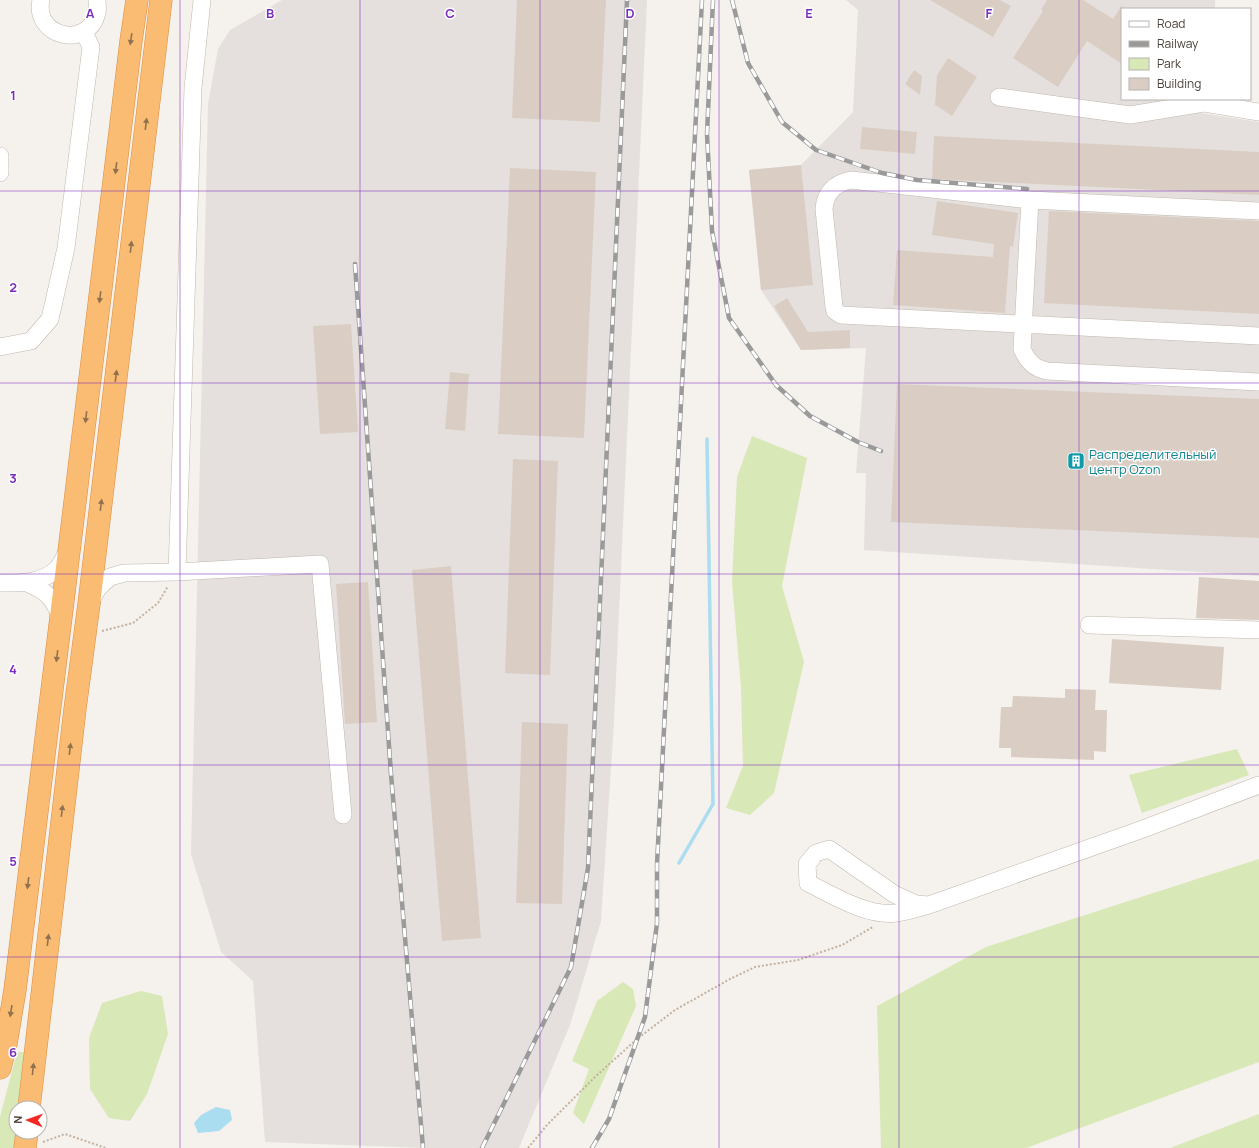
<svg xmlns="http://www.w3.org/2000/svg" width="1259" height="1148" font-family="Manrope,sans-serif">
<rect width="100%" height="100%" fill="#f5f1ec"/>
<path fill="#e5e0dd" d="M282,0H647L614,722L601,921L570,1025L519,1148H423L265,1142L253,981L221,952L191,854L208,104L218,49L230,30Z
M846,0H1215V9H1122V99H1205L1200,113L1259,122V576L864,550L866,473H856L866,348L801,350L761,290L749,170L801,165L853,112L858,10Z"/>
<path fill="#d8e8b6" d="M752,436L807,458L782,586L804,662L774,793L750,815L726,808L743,766L741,687L732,582L737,477Z
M1237,749L1249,775L1142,813L1129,775Z
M1259,859V1062L1026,1148H881L877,1006L986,947Z
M623,982L633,989L636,1006L584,1124L573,1113L589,1069L572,1061L597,1001Z
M141,991L162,996L168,1034L147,1094L130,1121L109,1118L90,1089L89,1038L102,1003Z
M17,1052H27L20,1108H16L15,1148H0V1117Z
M1259,1114V1148H1170Z"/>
<path fill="#abddf0" d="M216,1107L230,1110L232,1120L219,1131L198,1133L194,1123L201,1115Z"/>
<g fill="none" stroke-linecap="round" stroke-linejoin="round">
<path stroke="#abddf0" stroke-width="3.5" d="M679,863L713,804L707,439"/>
</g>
<path fill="#dacec4" d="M517,0H606L600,122L512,118Z
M930,0H1000L1011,6L993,37Z
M1047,0H1083L1113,19L1122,5V64L1087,41L1058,87L1013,58L1043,11L1041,9Z
M948,58L977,77L952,116L935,105L937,75Z
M914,70L922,76L920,95L905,84Z
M862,127L917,132L915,154L860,149Z
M934,136L1259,152V195L932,179Z
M801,165L813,285L761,290L749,170Z
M510,168L596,172L584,438L498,434Z
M937,201L1018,213L1013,247L1010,246L1005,313L893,305L897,250L993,257L994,244L932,235Z
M1049,211L1259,221V314L1044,303Z
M787,298L808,332L850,330V348L801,350L774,306Z
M351,324L358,432L320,434L313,326Z
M450,372L469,374L465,431L445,429Z
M897,384L1259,399V538L891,522Z
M513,459L558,461L550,675L505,673Z
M451,566L481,938L442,941L412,570Z
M1199,577L1259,581V620L1196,618Z
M368,582L377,722L345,724L336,584Z
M1112,639L1224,647L1221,690L1109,683Z
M1065,689L1096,690L1095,710H1107L1106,752L1094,751V760L1011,757V748H999L1001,707H1012L1013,696L1065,698Z
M522,722L568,724L562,904L516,903Z"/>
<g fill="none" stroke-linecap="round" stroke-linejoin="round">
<defs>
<path id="minor" d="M41,0C33,37 88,50 97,13C98,9 97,4 97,0
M999,97L1130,115L1204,103L1259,112
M0,156V173
M1030,200L1022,349C1028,362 1034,368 1047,371L1259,382
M1259,211L1030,200L851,180C835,183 825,193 824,209L834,307L835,311L841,315L1259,336
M0,347L31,341L50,319L66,248L91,47L84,32
M177,572L193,88L202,0
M0,583C19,583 41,584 57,569C61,565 65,556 68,551
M27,583C48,592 52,597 61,617
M90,602L98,588L110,577L124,573L177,572L320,564L343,815
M1089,625L1259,630
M929,905L916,904L894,894L829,849L816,853L807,864L808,883C832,895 868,917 896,913C907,912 918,908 929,905L1143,829L1259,785"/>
<path id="highway" d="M0,1068L6,1044L15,990L61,617L131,41L137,0
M29,1108L75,709L89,604L161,0
M25,1148L27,1132"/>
</defs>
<use href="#minor" stroke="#c1b8ae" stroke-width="18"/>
<use href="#highway" stroke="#db8d40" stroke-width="23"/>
<path stroke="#c3b2a0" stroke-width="2" stroke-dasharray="2 2" stroke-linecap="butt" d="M102,631L133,623L158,603L168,586
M44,1129L45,1113
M43,1142L65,1134L106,1148
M528,1148L547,1125L596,1076L637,1039L675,1010L730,979L755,967L798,960L842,945L873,927"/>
<use href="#minor" stroke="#fff" stroke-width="17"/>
<use href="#highway" stroke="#fabb72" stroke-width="22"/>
<defs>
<path id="rail" d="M713,0L707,134L712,231L729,318L776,385L810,416L858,442L881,451
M732,0L748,63L782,122L816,150L882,173L917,180L1027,189
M355,264L391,774L423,1148
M482,1148L571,967L588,868L627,0
M592,1148L609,1119L645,1017L657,923V864L702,0"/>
</defs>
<use href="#rail" stroke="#9a9a9a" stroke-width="4.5"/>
<use href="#rail" stroke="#fff" stroke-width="3" stroke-dasharray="9" stroke-linecap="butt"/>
</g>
<defs><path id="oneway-solid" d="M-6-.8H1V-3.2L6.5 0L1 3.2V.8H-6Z"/></defs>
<g fill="#907250">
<use href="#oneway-solid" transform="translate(131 39) rotate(98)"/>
<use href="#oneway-solid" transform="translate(146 124) rotate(-83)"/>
<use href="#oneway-solid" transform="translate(116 168) rotate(97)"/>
<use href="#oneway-solid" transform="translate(131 247) rotate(-83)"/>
<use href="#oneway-solid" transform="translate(100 297) rotate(97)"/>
<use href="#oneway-solid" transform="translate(116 376) rotate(-83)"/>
<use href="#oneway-solid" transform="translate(86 417) rotate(97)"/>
<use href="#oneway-solid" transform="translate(101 505) rotate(-83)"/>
<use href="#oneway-solid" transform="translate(57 656) rotate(97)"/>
<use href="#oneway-solid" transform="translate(70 749) rotate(-83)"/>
<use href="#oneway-solid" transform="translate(62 811) rotate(-83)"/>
<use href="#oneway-solid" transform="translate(28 883) rotate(97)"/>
<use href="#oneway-solid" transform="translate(48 940) rotate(-83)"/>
<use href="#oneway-solid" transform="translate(11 1011) rotate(99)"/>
<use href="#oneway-solid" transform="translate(33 1069) rotate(-84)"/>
</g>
<path fill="none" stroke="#7b2cbf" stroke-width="1" stroke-opacity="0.55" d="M180,0V1148M360,0V1148M540,0V1148M719,0V1148M899,0V1148M1079,0V1148M0,191H1259M0,383H1259M0,574H1259M0,765H1259M0,957H1259"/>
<defs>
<symbol id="building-square" viewBox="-11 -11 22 22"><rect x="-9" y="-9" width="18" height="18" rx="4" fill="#0f9aa8" stroke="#fff"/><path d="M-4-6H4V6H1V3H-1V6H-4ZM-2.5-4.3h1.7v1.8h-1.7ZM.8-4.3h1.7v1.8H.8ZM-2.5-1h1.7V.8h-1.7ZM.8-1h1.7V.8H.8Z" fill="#fff"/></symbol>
</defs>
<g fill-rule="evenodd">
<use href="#building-square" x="1066" y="451" width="20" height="20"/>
</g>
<g text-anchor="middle" stroke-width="3" stroke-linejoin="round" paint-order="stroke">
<g font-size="13" fill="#0d838f" stroke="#fff" text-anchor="start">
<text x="1089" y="459">Распределительный<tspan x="1089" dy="15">центр Ozon</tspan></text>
</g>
</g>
<g font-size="13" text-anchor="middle" font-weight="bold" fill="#7b2cbf" stroke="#fff" stroke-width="3" stroke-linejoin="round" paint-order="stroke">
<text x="90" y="18">A</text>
<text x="270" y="18">B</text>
<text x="450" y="18">C</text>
<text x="630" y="18">D</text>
<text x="809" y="18">E</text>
<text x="989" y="18">F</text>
<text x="13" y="100">1</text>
<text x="13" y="292">2</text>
<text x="13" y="483">3</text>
<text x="13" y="674">4</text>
<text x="13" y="866">5</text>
<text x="13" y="1057">6</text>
</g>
<rect x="1121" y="8" width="130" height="92" fill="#ffffff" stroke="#b7b3b0"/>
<rect x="1129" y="21" width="20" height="6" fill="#ffffff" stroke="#b7b3b0"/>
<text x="1157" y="28" font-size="12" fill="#4a4139">Road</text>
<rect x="1129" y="41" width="20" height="6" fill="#9a9a9a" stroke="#b7b3b0"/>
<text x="1157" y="48" font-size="12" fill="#4a4139">Railway</text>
<rect x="1129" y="58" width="20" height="12" fill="#d8e8b6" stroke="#b7b3b0"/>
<text x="1157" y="68" font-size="12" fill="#4a4139">Park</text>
<rect x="1129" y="78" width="20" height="12" fill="#dacec4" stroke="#b7b3b0"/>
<text x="1157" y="88" font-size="12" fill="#4a4139">Building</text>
<g transform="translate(28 1120) rotate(272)"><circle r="19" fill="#ffffff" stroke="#b7b3b0"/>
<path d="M0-3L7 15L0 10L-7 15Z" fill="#f52723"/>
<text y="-6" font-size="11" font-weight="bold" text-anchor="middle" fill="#4a4139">N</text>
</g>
</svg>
